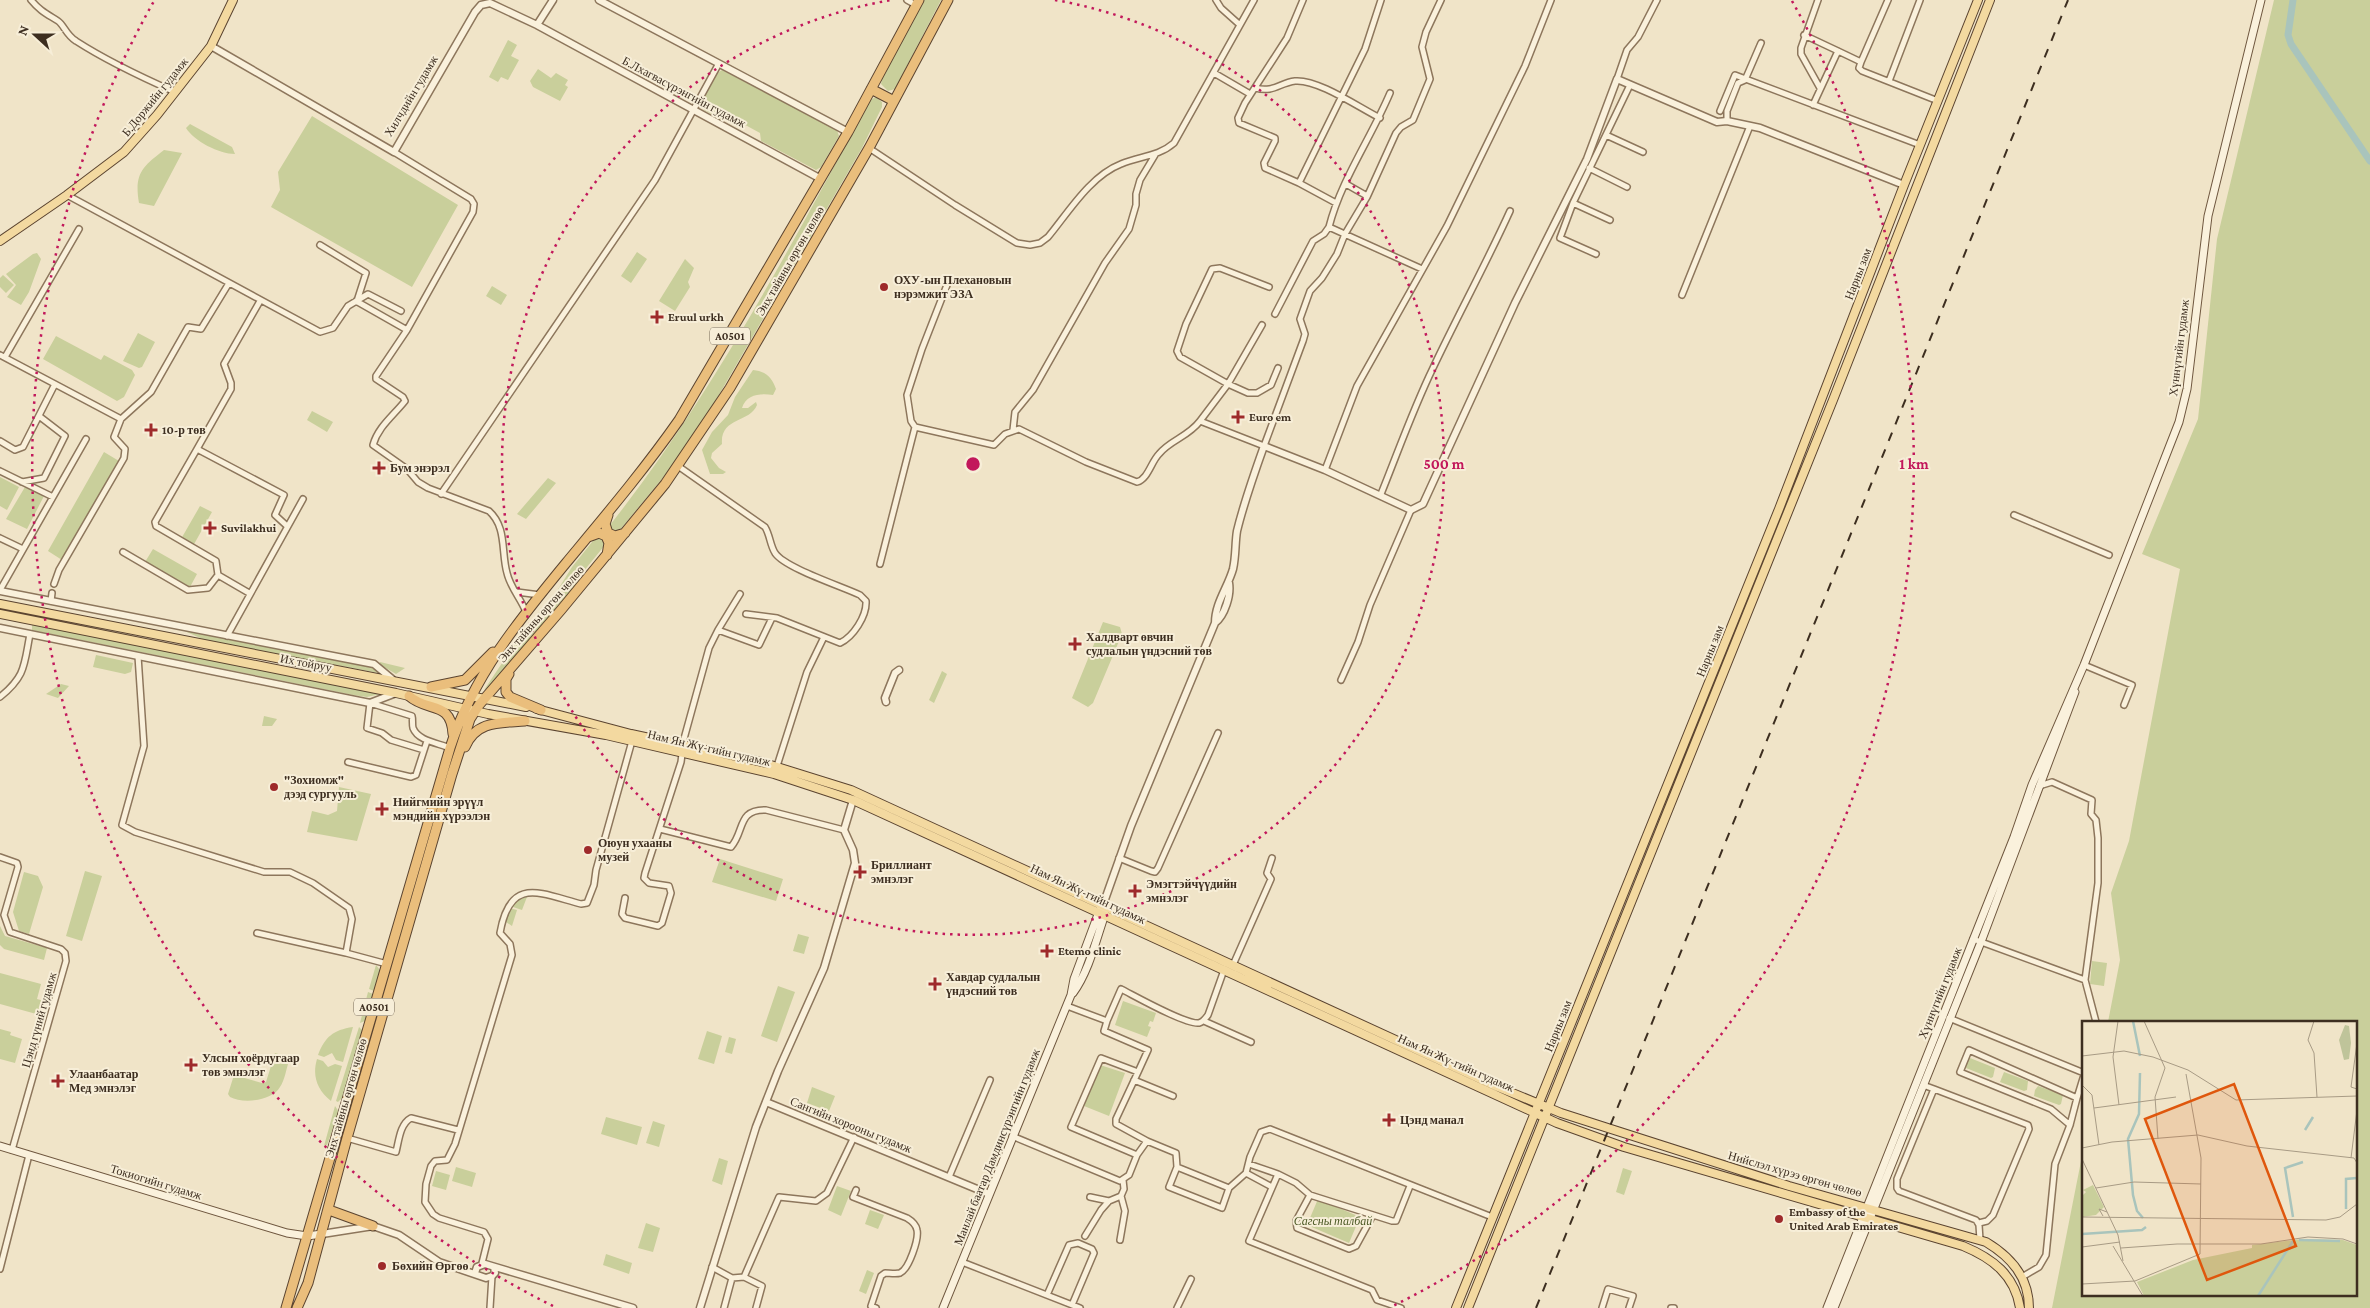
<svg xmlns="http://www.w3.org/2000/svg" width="2370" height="1308" font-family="'Crimson Pro',serif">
<rect width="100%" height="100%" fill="#f0e4c8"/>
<path fill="#c9cf9b" d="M924,0H941L895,89L888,91L881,84L882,79Z
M2274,0H2370V1308H2052L2084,1146V1294H2356V1022H2108L2120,960L2111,893L2129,841L2180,569L2142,554L2198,419L2217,239Z
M508,40L517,45L511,56L519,60L508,80L501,77L498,82L489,77Z
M538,69L551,78L556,73L568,80L565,85L568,87L560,101L533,87L530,81Z
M722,70L837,130L839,136L821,167L816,170L761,141L760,133L727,115L723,120L704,110L702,102L717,73Z
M876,97L882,102V107L862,148L709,412L666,474L619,531L612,532L610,525C712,396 792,244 870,100Z
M312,116L458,205L412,287L271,207L280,190L278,172Z
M190,124L232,147L235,154C219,154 194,141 186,128Z
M164,150L182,153L154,206L139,203C134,174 142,167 164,150Z
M637,252L647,259L631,283L621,276Z
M37,253L41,259L29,292L21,305L7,297L16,285L6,274L33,254Z
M685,259L694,268L688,282L690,287L675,311L659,301Z
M3,275L14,285L6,293L0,287V278Z
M492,286L507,295L501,305L486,296Z
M138,333L155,342L142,367L139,368L123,361Z
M56,336L101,360L104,355L132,370L135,375L124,397L117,401L43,359Z
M753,370C766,371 772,378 776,389L773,395C761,393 746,394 742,408H748L756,402L757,405C750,423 720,417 722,444L712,453L711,458L719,468L726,472L723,474H710L702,450L712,432L728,415L735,397Z
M312,411L333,422L327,432L307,420Z
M104,452L119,461L62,560L48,551Z
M0,477L19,487L7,510L0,506Z
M548,478L556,483L526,519L517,514Z
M25,487L44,496L27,529L6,519Z
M200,506L212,512L193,546L181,539Z
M602,536L605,545L583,572L575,585L491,685L484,690L525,629L557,591L572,567L596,537Z
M153,549L197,574L190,587L145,562Z
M1103,622L1120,627L1122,634L1093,703L1088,707L1072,698Z
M32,624L380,694L367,697L353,695L32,630Z
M180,629L373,666L384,674L207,641Z
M96,655L133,663L131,672L125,674L93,667Z
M380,662L405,668L396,674L379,664Z
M942,671L947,674L934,703L929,700Z
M61,684L69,686L58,698L46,694Z
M264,716L277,719L272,726H262Z
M339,787L371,794L357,841L307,832L312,811L328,815L337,811Z
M720,859L783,879L776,901L712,882Z
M85,871L102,876L82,941L66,936Z
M24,872L38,876L43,887L29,934L19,931L13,912Z
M530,889L522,910L510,906L516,895Z
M509,908L517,910L512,926L506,922Z
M0,926L5,936L47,948L44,960L4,949L0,945Z
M798,934L809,937L804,954L793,951Z
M2092,961L2107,963L2104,986L2090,984Z
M376,965L380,970L374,991L369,989Z
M0,973L41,984L37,999L44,1001L40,1015L0,1004Z
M778,986L795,992L777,1042L761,1036Z
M368,992L373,994L365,1021L360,1023Z
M1123,1001L1156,1013L1153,1022L1150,1021L1148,1026L1151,1027L1147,1037L1115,1025Z
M353,1027L343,1062L336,1060L332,1053L324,1057L318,1055C325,1037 333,1030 353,1027Z
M359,1027L362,1030V1034L342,1098L338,1102L336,1101Z
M0,1029L11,1032L10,1035L22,1039L15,1063L0,1059Z
M707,1031L722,1036L714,1064L698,1059Z
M729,1037L736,1039L732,1054L725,1052Z
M275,1053L278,1054V1058L289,1061C286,1069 285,1080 280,1087C272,1101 243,1104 230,1097L228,1094L234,1075L262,1083L266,1082Z
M1970,1058L1995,1068L1993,1077L1991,1078L1966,1068L1967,1062Z
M317,1059L323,1061L328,1067L335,1064L342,1066L331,1101C317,1090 312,1076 317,1059Z
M1100,1065L1125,1073L1109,1116L1084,1106Z
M2004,1072L2028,1081L2027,1090L2024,1091L2000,1082Z
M2038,1086L2063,1095L2061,1104L2059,1105L2034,1096L2035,1090Z
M812,1087L835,1096L829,1111L807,1103Z
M335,1106L339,1112L327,1145L324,1146Z
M606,1117L642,1127L637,1145L601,1134Z
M653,1121L665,1125L659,1147L646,1143Z
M719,1158L728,1161L722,1185L712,1181Z
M456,1167L476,1173L472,1187L452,1181Z
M1623,1168L1632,1171L1624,1195L1616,1192Z
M436,1171L450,1175L446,1190L432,1186Z
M837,1186L851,1191L841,1216L828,1210Z
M1318,1199L1360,1217L1349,1243L1307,1225Z
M870,1210L884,1215L878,1229L865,1224Z
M646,1223L660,1228L653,1252L638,1248Z
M606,1254L632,1263L629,1274L603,1265Z
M867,1270L874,1273L866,1294L859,1291Z"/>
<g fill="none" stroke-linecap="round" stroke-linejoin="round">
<path stroke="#a9c4bc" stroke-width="7" d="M2293,0L2288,35L2291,44L2370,161"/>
<defs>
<path id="minor" d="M31,0C40,11 47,14 58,21C64,25 66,35 76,41C107,61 141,77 175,92
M907,0L916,5
M1216,0L1221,8L1240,25
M1303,0L1287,38L1245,103L1238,118L1239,123L1275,138V141L1264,163L1265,168L1299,183L1365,49L1381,0
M1818,0L1801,48V54L1820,88
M1804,35L1838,51
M1861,62L1888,0
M1214,73L1250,94
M1617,79L1627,50L1638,37L1657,0
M1889,81L1920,0
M1255,88C1274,93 1279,83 1295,81C1318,79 1358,107 1380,118
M1390,93C1371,138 1341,180 1329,227L1422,269
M1813,105L1838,51L1861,62L1859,68L1862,71L1938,101
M1720,111L1735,75L1920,145
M1727,121V111L1738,83L1745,80L1761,43
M1606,135L1643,152
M869,148L955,205L1017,243L1030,245L1040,243L1048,237C1068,213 1090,176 1121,164C1139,156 1158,157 1174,143L1254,0
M394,152L471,199L474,204L473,212L407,330
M1589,168L1627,187
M1299,183L1336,203
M1346,184L1367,196
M67,195L320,332L333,328L348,306L368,294L401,311
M1573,203L1610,220
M320,245L366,273L357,301
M1596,254L1560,238L1573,203L1630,85
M947,285L922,349L907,395L911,421L915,427L994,445L1005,434L1019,429L1086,462L1137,482C1148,479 1151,462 1159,454C1170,440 1188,437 1200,421L1264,446L1303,341L1305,334L1300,319L1310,291L1322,278L1337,254L1345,234L1367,197L1396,133L1401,127L1413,120L1430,79L1422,47L1426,32L1441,0
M1269,287L1220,268L1212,269L1186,324L1177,351L1180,357L1228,384L1248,393H1257L1271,385L1278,368
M1682,295L1750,126
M356,301L407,330L376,376V379L403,397L405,401C393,416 378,427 373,445L407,469L418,482L428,488L489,511C507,527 501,552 507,573C510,587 521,599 526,612
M1275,314L1313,241L1324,234L1329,227
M0,355L121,419L151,392L188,327L201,329L229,283
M5,357L79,229
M1200,421L1228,384L1262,325
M1013,430L1015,412L1033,390L1105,263L1129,229L1136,205V194L1140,180L1155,155
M0,441L15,450L23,447L55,384
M197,449L231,389V383L224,364L260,301
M678,466L765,527C770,535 770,545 775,553C785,568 841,586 860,595L866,601C867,616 853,637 840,643L777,618L746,614
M1325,470L1357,386L1447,226L1525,66L1551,0
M0,471L53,497
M22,482L44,478L65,436L39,416
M441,494L655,180L718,65
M1381,494C1398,452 1413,409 1433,368C1458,315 1486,264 1510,211
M2014,515L2109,555
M0,538L23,549
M123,552L188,590L208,588L218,575L249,593
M880,564L915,427
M218,575L216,561L156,526L155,522L197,449L284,495L275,515L287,526
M54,584L59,570L124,458L125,449L114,437L121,419
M0,590L86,439
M517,592L540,595
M51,601L52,593
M718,630L740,594
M227,636L303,499
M138,656L144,746L122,825L135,832L264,872H290L313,883L349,908L352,919L346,953L387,964
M2084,665L2132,685L2124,705
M1341,680L1358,642L1370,605L1411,510
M0,697C26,676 24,665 30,634
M682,746L709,648L718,630L759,645L772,618
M424,750L391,740L382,733L367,728L370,703L412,716C413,719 412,725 413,728C418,741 438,743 450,748
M348,762L411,777L416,775L427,741
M777,766L807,672L824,637
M2039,786L2052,782L2092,800L2091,814L2096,820L2098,838V883L2085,980
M660,829L731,847C745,831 737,809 766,810L844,830
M0,857L17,863L18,867L4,915L10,932L61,949L65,953L66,961L12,1150
M1119,858L1151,871L1155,872L1158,868L1218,733
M625,898L622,914L625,918L658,926L662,923L671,893L669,886L649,883L644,878L645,873L681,762L682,754
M257,933L346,953
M1973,939L2085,980L2096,1022
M1233,965L1271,879L1267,873L1272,858
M1067,1006L1107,1021L1121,989C1135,996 1186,1025 1199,1023C1203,1022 1205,1019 1208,1015L1224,970
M1949,1018L2084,1073
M1107,1021L1104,1031L1148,1050L1138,1072L1101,1058L1071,1127L1137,1155
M1204,1021L1251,1042
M1138,1072L1116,1119V1124L1147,1141
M1134,1080L1173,1096
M1923,1085L1934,1089L1897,1179V1188L1899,1191L1976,1220L1979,1225L1980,1240
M1934,1089L2028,1125L2029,1129L1993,1215L1987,1221L1979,1223
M2077,1098L2084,1075
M1012,1136L1120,1181L1129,1175L1137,1155L1147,1141L1176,1153L1177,1167L1169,1187L1222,1208L1229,1188L1246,1173L1250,1157L1261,1132L1270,1129L1492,1217
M347,1138L396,1152C399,1140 400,1124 411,1118L458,1130
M1249,1164L1278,1174L1249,1241L1372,1290L1377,1300L1401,1308
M1177,1167L1229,1188
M1246,1173L1272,1187
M1278,1174L1296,1183L1310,1195L1392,1221H1396L1410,1186
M949,1177L990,1080
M856,1190L853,1197L907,1218C912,1221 916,1224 917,1230C919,1239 909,1269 900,1273C896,1274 889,1273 885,1273L881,1276L871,1306L876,1308
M1310,1195L1296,1221L1297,1228L1349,1249L1356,1246L1373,1215
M1090,1197L1109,1201
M1085,1236L1101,1210L1109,1201L1121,1196L1124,1189L1123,1180
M1120,1240L1125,1211L1121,1196
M962,1262L1080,1308
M482,1263L488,1239L484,1232L439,1218L433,1214L425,1202L426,1184L431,1166L435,1161L447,1160L455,1144L512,955L510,944L500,933C510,876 539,893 581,904L587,903L594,885L596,870L632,741
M712,1267L732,1278L724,1308
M0,1269L29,1155
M744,1277L779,1197L816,1201L827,1193L854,1137
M2022,1277L2039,1267L2046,1255L2055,1164L2070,1125L2077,1098L1969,1050L1960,1072L2051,1109L2070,1125
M732,1278L744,1277L762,1286L756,1308
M1047,1295L1069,1245L1078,1243L1092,1249L1094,1253L1072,1305
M490,1308L492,1276
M1177,1308L1191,1279
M1602,1308L1608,1289L1633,1296L1629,1308
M1671,1308H1674"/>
<path id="tertiary" d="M599,0L848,132
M537,25L553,0
M211,46L394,152L475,12L481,5L490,3L537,25L821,179
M0,591L374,664L392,679
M1215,623C1225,615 1231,595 1229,583
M0,628L370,703L396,693
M886,702L885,698L895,673L899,670
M1103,905L1131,826L1215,623C1215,603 1228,587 1233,569C1236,556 1235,543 1237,531C1244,502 1254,474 1264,446L1325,470L1411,510L1423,504L1515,303L1587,159L1617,79L1717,122L1727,121L1760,128L1904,185
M766,1102L989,1194
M322,1234L373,1226L399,1235L439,1262L486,1278L492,1276L495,1273L494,1267
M475,1273L477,1267L485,1264L633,1308
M700,1308L756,1127L778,1071L824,968L855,863L853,850L844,830L853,800"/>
<path id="secondary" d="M1073,993C1089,971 1096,940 1105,914L1104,910
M0,1146L287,1233L307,1236L322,1234
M943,1308L1071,995L1074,979L1100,909
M1827,1308L2014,837L2032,785L2084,665L2179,422L2187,389L2208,216L2261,0
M1834,1308L1981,942L2075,692"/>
<path id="primary" d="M0,241L67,195L124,152L157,115L211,46L233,0
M0,604L526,707
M0,614L396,693L488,714L606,735L774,774L853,800L1557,1123L1624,1147L1963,1246C1992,1258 2015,1275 2020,1308
M537,709L631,734L761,762L851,790L1498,1087L1561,1113L1789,1186L1986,1242C2011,1257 2029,1277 2029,1308
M1456,1308L1779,509L1904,185L1978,0
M1468,1308L1833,400L1990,0"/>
<path id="trunk" d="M871,89L894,101
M608,515L605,524L608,533L615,536L625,533
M588,537L599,533L606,536L609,543L607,555
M509,674L506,679V692L510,697L541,710
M431,687L465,680L493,652
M409,696C428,713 451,700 453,734
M465,747C476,720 501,723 525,721
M329,1210L373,1226
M286,1308L450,748C473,676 519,620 566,563C605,516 644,470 679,420L848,132L919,0
M297,1308L308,1283L347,1138L452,774L470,719L479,705L561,610L665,484L730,388L869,148L948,0"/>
</defs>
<use href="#minor" stroke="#8d765c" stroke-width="8"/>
<use href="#tertiary" stroke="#8d765c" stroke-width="9"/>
<use href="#secondary" stroke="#6f573f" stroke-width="9"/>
<use href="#primary" stroke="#5b4430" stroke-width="10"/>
<use href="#trunk" stroke="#5b4430" stroke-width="11"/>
<use href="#minor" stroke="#faf1dc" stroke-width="5"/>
<use href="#tertiary" stroke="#faf1dc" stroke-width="6"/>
<use href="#secondary" stroke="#faf1dc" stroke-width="7"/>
<use href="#primary" stroke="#f3d9a0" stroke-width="8"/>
<use href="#trunk" stroke="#eabe7c" stroke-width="9"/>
<path stroke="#3d2e20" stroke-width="2" stroke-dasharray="9 9" stroke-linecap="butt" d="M1536,1308L2068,0"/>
</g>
<g fill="none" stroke="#c2185b" stroke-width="2.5" stroke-dasharray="2.5 5">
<path d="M1055 0A471 471 0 1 1 891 0"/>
<path d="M553 1306A941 941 0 0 1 154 1M1792 1A941 941 0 0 1 1393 1306"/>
</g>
<g fill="#9e2a2b" stroke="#f7eed8" stroke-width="2">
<circle cx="884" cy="287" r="5"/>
<path d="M654.5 309.5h5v5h5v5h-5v5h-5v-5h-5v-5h5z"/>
<path d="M1235.5 409.5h5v5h5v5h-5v5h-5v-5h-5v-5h5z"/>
<path d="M148.5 422.5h5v5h5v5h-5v5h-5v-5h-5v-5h5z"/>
<path d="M376.5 460.5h5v5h5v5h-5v5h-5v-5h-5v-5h5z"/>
<path d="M207.5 520.5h5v5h5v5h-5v5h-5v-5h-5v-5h5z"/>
<path d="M1072.5 636.5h5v5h5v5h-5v5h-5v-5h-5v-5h5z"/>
<circle cx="274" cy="787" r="5"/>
<path d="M379.5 801.5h5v5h5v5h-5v5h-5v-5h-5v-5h5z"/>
<circle cx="588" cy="850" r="5"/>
<path d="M857.5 864.5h5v5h5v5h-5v5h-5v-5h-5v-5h5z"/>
<path d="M1132.5 883.5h5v5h5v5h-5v5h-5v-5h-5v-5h5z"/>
<path d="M1044.5 943.5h5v5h5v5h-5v5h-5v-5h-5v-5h5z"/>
<path d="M932.5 976.5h5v5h5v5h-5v5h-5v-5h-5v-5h5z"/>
<path d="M188.5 1057.5h5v5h5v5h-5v5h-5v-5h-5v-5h5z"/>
<path d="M55.5 1073.5h5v5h5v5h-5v5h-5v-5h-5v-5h5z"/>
<path d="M1386.5 1112.5h5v5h5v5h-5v5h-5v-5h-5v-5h5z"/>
<circle cx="1779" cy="1219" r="5"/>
<circle cx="382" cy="1266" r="5"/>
</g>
<g text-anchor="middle" stroke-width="4" stroke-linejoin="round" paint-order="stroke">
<g fill="#f7eed8" stroke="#756857" stroke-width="1">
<rect x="710" y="327.5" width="40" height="17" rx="4"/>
<rect x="354" y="998.5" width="40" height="17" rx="4"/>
</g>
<g font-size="11" font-weight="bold" fill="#3d2e20">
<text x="730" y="340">A0501</text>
<text x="374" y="1011">A0501</text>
</g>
<g font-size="12" fill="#3d2e20" stroke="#f7eed8">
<text transform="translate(684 92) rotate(28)" y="4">Б.Лхагвасүрэнгийн гудамж</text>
<text transform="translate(411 96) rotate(-59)" y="4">Хилчдийн гудамж</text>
<text transform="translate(155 97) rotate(-51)" y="4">Б.Доржийн гудамж</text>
<text transform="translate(790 261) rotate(-60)" y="4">Энх тайвны өргөн чөлөө</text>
<text transform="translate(1858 274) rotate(-69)" y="4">Нарны зам</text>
<text transform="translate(2179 348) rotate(-83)" y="4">Хүннүгийн гудамж</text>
<text transform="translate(541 614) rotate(-49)" y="4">Энх тайвны өргөн чөлөө</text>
<text transform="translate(1710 651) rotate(-68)" y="4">Нарны зам</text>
<text transform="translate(306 663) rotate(11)" y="4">Их тойруу</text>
<text transform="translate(709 748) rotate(13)" y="4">Нам Ян Жү-гийн гудамж</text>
<text transform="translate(1088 894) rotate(25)" y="4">Нам Ян Жү-гийн гудамж</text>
<text transform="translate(1940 993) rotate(-68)" y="4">Хүннүгийн гудамж</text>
<text transform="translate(39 1020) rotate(-74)" y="4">Цэнд гүний гудамж</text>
<text transform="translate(1558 1026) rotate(-68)" y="4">Нарны зам</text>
<text transform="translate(1456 1063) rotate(24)" y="4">Нам Ян Жү-гийн гудамж</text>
<text transform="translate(346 1098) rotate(-74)" y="4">Энх тайвны өргөн чөлөө</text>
<text transform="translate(851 1125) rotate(22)" y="4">Сангийн хорооны гудамж</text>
<text transform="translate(997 1147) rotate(-68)" y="4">Манлай баатар Дамдинсүрэнгийн гудамж</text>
<text transform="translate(1795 1174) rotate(16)" y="4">Нийслэл хүрээ өргөн чөлөө</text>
<text transform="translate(156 1182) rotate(17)" y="4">Токиогийн гудамж</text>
</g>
<g font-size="12" font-weight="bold" fill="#3d2e20" stroke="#f7eed8" text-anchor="start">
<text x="894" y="284">ОХУ-ын Плехановын<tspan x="894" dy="14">нэрэмжит ЭЗА</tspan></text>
<text x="668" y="321">Eruul urkh</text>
<text x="1249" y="421">Euro em</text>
<text x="162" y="434">10-р төв</text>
<text x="390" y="472">Бум энэрэл</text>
<text x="221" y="532">Suvilakhui</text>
<text x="1086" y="641">Халдварт өвчин<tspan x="1086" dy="14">судлалын үндэсний төв</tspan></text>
<text x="284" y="784">"Зохиомж"<tspan x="284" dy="14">дээд сургууль</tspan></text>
<text x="393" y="806">Нийгмийн эрүүл<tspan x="393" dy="14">мэндийн хүрээлэн</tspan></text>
<text x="598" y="847">Оюун ухааны<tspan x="598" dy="14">музей</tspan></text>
<text x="871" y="869">Бриллиант<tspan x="871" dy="14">эмнэлэг</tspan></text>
<text x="1146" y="888">Эмэгтэйчүүдийн<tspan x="1146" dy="14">эмнэлэг</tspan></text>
<text x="1058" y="955">Etemo clinic</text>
<text x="946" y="981">Хавдар судлалын<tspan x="946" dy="14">үндэсний төв</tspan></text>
<text x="202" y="1062">Улсын хоёрдугаар<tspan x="202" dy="14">төв эмнэлэг</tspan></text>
<text x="69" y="1078">Улаанбаатар<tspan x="69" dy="14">Мед эмнэлэг</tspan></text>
<text x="1400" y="1124">Цэнд манал</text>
<text x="1789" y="1216">Embassy of the<tspan x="1789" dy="14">United Arab Emirates</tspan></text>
<text x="392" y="1270">Бөхийн Өргөө</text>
</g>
<g font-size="12" font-style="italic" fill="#4d5a26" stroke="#f7eed8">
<text x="1333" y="1225">Сагсны талбай</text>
</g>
</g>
<g transform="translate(2082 1021)">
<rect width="275" height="275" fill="#f0e4c8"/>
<path d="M11,164L22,186L14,194L0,196V175L4,171L1,169ZM220,218L261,219L275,224V275H62L55,261L111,239L170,227V224Z" fill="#c9cf9b"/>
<path d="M263,4L267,5L269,22L267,38L262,39L257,19Z" fill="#bfc49a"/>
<path fill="none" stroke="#a9c4bc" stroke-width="2.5" d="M51,0L58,35M58,52L57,93L46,118L51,174L55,190L61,197M223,109L231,96M264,188V158L275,157M211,196L203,147L221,141M0,213L60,209L64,206M217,219L258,220M176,275L211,220"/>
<path fill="none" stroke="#a89b85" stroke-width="1" d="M36,0L31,36L37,84M62,0L83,47L73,76L76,118M232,0L226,19L232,32L235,76M275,22L269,66L275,68M0,35L42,30L71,36L106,49L154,79L275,75M0,64L10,74L17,124M12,87L94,76M0,127L30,121L116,114L165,125L272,137L275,142M269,137L275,89M0,138L36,214L41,240M14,167L52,161L119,163M21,195L17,188L25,191M0,196L244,199L258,196L275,183M31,225L61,275M0,226L38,221M39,227L95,223H179L226,216L261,218L275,223M0,263L53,260L118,233L119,137L104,53"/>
<path fill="#df570d" fill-opacity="0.15" stroke="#df570d" stroke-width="2.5" d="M152,63L214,225L125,259L63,98Z"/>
<rect width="275" height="275" fill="none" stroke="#3d2e20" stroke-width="2.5"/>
</g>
<circle cx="973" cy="464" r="8" fill="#c2185b" stroke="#f7eed8" stroke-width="2.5"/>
<g font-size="15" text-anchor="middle" font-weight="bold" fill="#c2185b" stroke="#f7eed8" stroke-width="4" stroke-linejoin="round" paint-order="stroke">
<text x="1444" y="469">500 m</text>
<text x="1914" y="469">1 km</text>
</g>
<g transform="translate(35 35) rotate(291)" stroke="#f7eed8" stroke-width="4" paint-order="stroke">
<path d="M0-4L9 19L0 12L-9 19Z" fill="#3d2e20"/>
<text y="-8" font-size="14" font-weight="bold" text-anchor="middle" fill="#3d2e20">N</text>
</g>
</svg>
